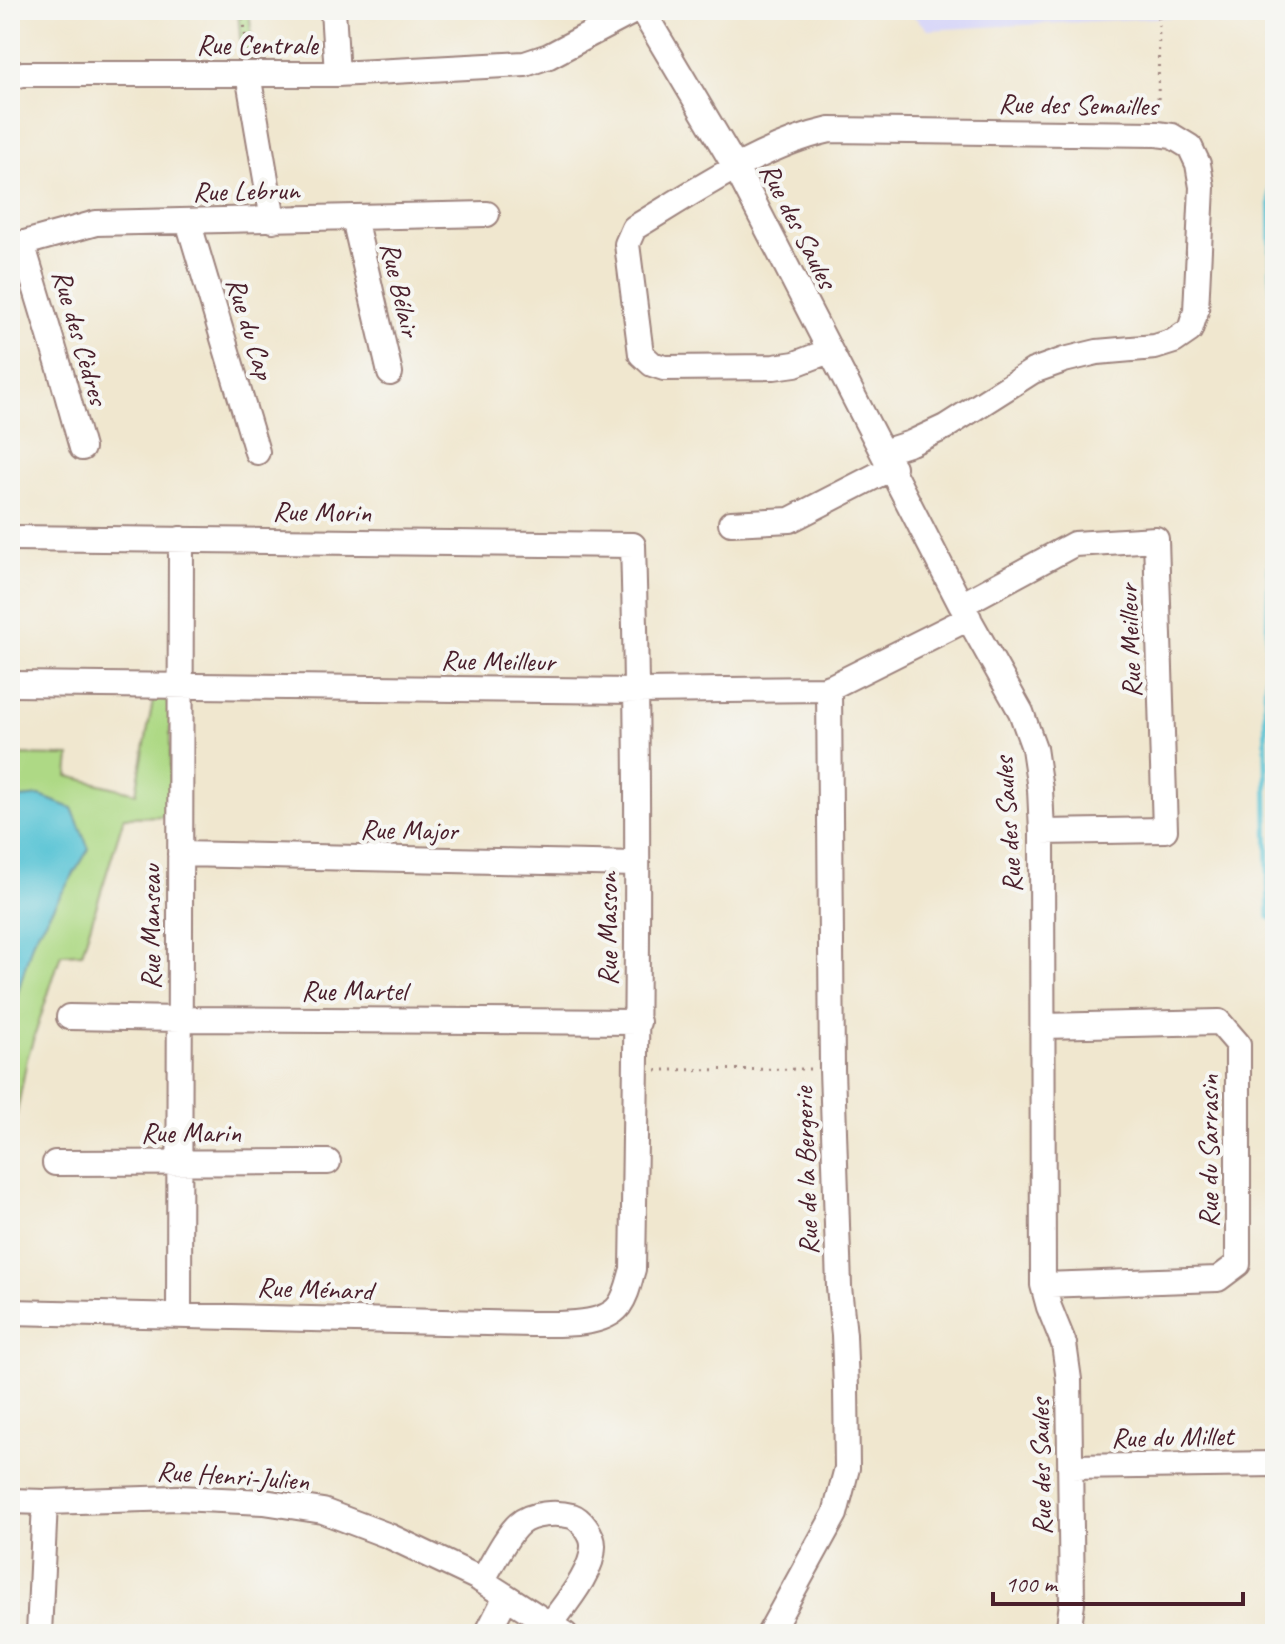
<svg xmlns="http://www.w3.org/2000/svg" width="1285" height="1644" font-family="Caveat,sans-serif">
<rect width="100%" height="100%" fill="#f6f6f2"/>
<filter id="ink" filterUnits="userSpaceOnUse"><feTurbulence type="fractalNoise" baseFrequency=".0125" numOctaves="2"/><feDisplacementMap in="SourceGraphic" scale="16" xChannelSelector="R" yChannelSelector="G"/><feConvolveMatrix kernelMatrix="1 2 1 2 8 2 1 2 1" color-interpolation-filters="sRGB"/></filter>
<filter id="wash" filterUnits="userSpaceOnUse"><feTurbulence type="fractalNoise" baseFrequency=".006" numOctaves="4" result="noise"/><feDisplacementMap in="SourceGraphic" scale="32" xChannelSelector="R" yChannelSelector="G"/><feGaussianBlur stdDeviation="1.8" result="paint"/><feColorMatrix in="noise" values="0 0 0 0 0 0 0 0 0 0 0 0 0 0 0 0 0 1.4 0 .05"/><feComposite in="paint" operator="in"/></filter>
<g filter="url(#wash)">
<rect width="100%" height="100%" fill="#f0e7cf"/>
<path fill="#d8d7f8" d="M907,10H1172V17L928,30Z"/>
<path fill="#aed985" stroke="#7c7c58" stroke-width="2" d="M238,10H249L255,71L243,74Z
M154,695L162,696L170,706V816L124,817L82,953L61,954L27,1059L10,1148V755L70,756L68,776L136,793Z"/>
<path fill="#5bc5d6" stroke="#527280" stroke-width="2" d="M40,796L72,808L89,849L33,940L10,1019V799Z"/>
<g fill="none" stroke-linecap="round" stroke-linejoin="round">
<path stroke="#5bc5d6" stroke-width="5" d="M1275,160L1270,162L1273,457L1265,702L1269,917L1275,920"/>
</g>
</g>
<g filter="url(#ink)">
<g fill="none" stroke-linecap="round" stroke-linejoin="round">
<defs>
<path id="minor" d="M333,10L337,74
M642,10L736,168L961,605L1021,712L1034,748L1040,789L1042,832L1043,1285L1049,1307L1064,1344L1069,1380L1072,1603L1068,1634
M248,74L273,220
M10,77L23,74H337L525,64L549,56L636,10
M354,218L390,373
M188,221L257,452
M22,243L60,369L82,448
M10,247L96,223L487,214
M829,351L795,364L774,367L664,368L652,364L641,354L627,244L634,228C694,192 762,145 830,130L1157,134L1172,136L1190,147L1198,164L1202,187L1196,311L1190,330L1174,341L1155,347L1097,352L1064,360L1033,371L945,427L911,443L883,452
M731,523L790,520L893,467
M10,538L633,545C640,786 637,1028 633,1269C629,1282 627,1295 619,1306C603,1327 555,1324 532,1324L10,1312
M961,605L1074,544L1156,539L1165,830L1042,832
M10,684L638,691L827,689L969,618
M180,854L637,864
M69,1017L180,1019L638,1022
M1043,1026L1219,1022L1238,1044V1264L1218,1279L1043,1285
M55,1163L328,1162
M179,1315L181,539
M1070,1467L1275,1464
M10,1501L45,1502L178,1498L264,1502L323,1511L389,1536L476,1577L565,1634
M482,1581C491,1566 507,1534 519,1524C531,1513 557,1512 572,1516C581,1519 593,1535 593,1545C594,1571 565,1604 550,1625
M39,1634L45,1502
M487,1634L506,1597
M769,1634L835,1514L847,1468L846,1388L844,1335L839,1287L832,1069L829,687"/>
</defs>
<use href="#minor" stroke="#9d837d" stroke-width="28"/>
<path stroke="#9d837d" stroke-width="3" stroke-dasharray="2 6" stroke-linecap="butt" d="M243,10L247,54
M1158,115L1159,10
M656,1070L813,1069"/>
<use href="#minor" stroke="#fff" stroke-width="24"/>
</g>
</g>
<g text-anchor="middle" stroke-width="8" stroke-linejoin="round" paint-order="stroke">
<g font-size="28" fill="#4a1f2b" stroke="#f6f6f2">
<text x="257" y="54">Rue Centrale</text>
<text transform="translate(1078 104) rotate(1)" y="10">Rue des Semailles</text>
<text transform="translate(246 190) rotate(-1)" y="10">Rue Lebrun</text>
<text transform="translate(799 225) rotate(63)" y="10">Rue des Saules</text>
<text transform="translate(401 289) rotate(77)" y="10">Rue Bélair</text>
<text transform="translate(251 328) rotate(73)" y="10">Rue du Cap</text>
<text transform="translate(81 337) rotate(74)" y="10">Rue des Cèdres</text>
<text transform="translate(322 511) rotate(1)" y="10">Rue Morin</text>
<text transform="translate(1129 641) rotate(-92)" y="10">Rue Meilleur</text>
<text transform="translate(498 660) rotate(1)" y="10">Rue Meilleur</text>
<text transform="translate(1007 825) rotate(-94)" y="10">Rue des Saules</text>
<text transform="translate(409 829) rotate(1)" y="10">Rue Major</text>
<text transform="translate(150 927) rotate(-90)" y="10">Rue Manseau</text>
<text transform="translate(607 929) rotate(-90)" y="10">Rue Masson</text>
<text x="354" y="1000">Rue Martel</text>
<text x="191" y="1142">Rue Marin</text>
<text transform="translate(1208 1151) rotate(-90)" y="10">Rue du Sarrasin</text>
<text transform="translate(805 1171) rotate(-92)" y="10">Rue de la Bergerie</text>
<text transform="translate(315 1288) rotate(2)" y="10">Rue Ménard</text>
<text transform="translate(1172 1436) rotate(-1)" y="10">Rue du Millet</text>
<text transform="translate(1040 1467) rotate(-91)" y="10">Rue des Saules</text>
<text transform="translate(233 1475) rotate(4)" y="10">Rue Henri-Julien</text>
</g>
</g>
<rect width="1285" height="1644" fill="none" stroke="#f6f6f2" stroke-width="40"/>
<path d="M993 1592v12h250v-12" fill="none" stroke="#4a1f2b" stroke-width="4"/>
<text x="1005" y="1592" font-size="24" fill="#4a1f2b" stroke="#f6f6f2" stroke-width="6" paint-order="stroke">100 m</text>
</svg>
